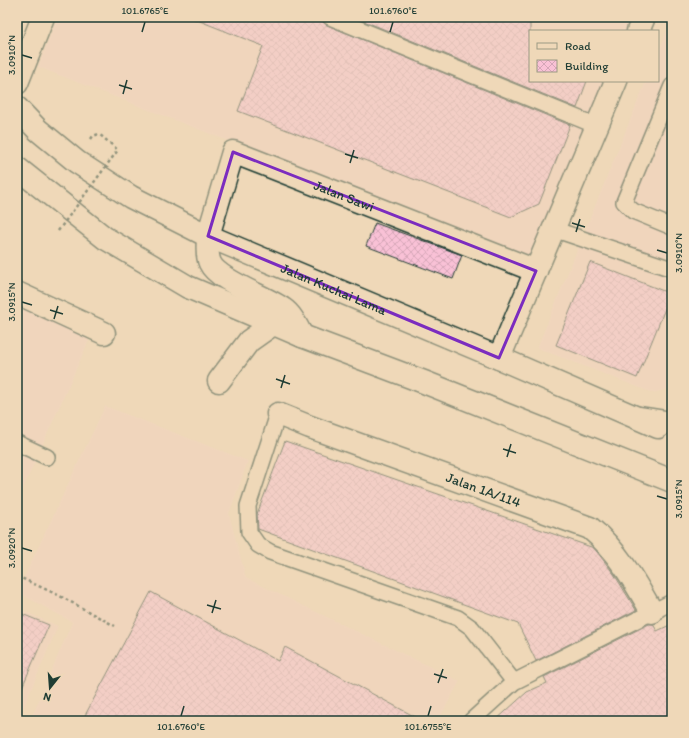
<svg xmlns="http://www.w3.org/2000/svg" width="689" height="738" font-family="Itim,sans-serif">
<defs>
<pattern id="building-cross-hatch" width="8" height="8" patternUnits="userSpaceOnUse"><rect width="8" height="8" fill="#f9c1d6"/><path d="M0 0l8 8M0 8l8-8" fill="none" stroke="#d5a7b8"/></pattern>
</defs>
<rect width="100%" height="100%" fill="#efd8b8"/>
<filter id="ink" filterUnits="userSpaceOnUse"><feTurbulence type="fractalNoise" baseFrequency=".025" numOctaves="2"/><feDisplacementMap in="SourceGraphic" scale="8" xChannelSelector="R" yChannelSelector="G"/><feConvolveMatrix kernelMatrix="1 2 1 2 8 2 1 2 1" color-interpolation-filters="sRGB"/></filter>
<g filter="url(#ink)">
<path fill="#f2d1c1" d="M57,17H632L626,31H530V81H605L529,258L38,67Z
M672,19V388L653,393L537,348L646,81H658V53Z
M17,304L90,338L17,502Z
M105,406L248,461L229,514L246,578L460,681L438,721H30L72,622L17,592Z
M17,608L58,626L18,721H17Z"/>
<path fill="url(#building-cross-hatch)" stroke="#1f3d34" d="M193,17H321L323,22L327,25L570,125L539,204L511,217L238,111L263,46L192,18Z
M354,17H530V81H587L577,108Z
M375,223L462,255L453,279L366,246Z
M590,262L671,294L637,378L556,345Z
M285,441L594,548L614,574L636,610L536,661L518,624L258,529L257,514Z
M151,592L278,661L285,647L423,721H82Z
M17,612L49,625L17,699Z
M649,624H653L657,631L672,624V721H495L527,692L547,683L544,677Z"/>
<g fill="none" stroke-linecap="round" stroke-linejoin="round">
<defs>
<path id="service" d="M330,17L597,126
M672,86L624,202L633,211L672,227
M553,229L672,269
M278,414L248,506L249,532L258,545L270,552L458,618L472,628L514,682
M17,443L47,457
M471,721L514,682L672,602"/>
<g id="minor">
<path d="M638,31L644,17"/>
<path d="M17,83L43,17"/>
<path id="s1" d="M208,236L233,152L536,271"/>
<path d="M17,293L104,333"/>
<path d="M499,358L616,81"/>
<path d="M219,381L249,341L273,324"/>
<path id="s2" d="M278,414L310,427L590,528C617,550 635,582 652,612"/>
</g>
<g id="secondary">
<path id="s3" d="M17,108L38,130L77,162L131,197L208,236L499,358L658,427"/>
<path d="M17,168L105,238L188,287L302,336L424,382L672,481"/>
<path d="M208,236C208,245 206,254 210,263C218,281 267,297 283,309C292,315 297,327 302,336"/>
</g>
<path id="primary" d="M640,418L672,423"/>
</defs>
<use href="#service" stroke="#1f3d34" stroke-width="18"/>
<use href="#minor" stroke="#1f3d34" stroke-width="25"/>
<use href="#secondary" stroke="#1f3d34" stroke-width="25"/>
<use href="#primary" stroke="#1f3d34" stroke-width="25"/>
<path stroke="#1f3d34" stroke-width="2.5" stroke-dasharray="3 3" stroke-linecap="butt" d="M91,139L93,136L99,134L118,150
M17,576L58,595L115,626"/>
<use href="#service" stroke="#efd8b8" stroke-width="15"/>
<use href="#minor" stroke="#efd8b8" stroke-width="22"/>
<use href="#secondary" stroke="#efd8b8" stroke-width="22"/>
<use href="#primary" stroke="#efd8b8" stroke-width="22"/>
<path stroke="#1f3d34" stroke-width="2.5" stroke-dasharray="3 3" stroke-linecap="butt" d="M58,231L118,150"/>
</g>
</g>
<path d="M0 0H689V738H0ZM233,152L536,271L499,358L208,236Z" fill="#efd8b8" fill-opacity=".55" fill-rule="evenodd"/>
<path fill="none" stroke="#7b2cbf" stroke-width="3" stroke-linejoin="round" d="M233,152L536,271L499,358L208,236Z"/>
<path fill="none" stroke="#1f3d34" stroke-width="1.5" d="M142,32L145,22M390,32L393,22M22,55L32,58M119,85L132,89M123,94L127,80M345,154L358,158M350,163L354,150M572,223L585,227M576,232L580,219M657,250L667,253M22,302L32,305M50,310L63,314M54,319L58,306M276,379L290,384M281,388L285,375M503,449L516,453M507,457L511,444M657,496L667,499M22,548L32,551M207,605L221,609M212,613L216,600M434,674L447,678M438,683L443,669M181,716L184,706M428,716L431,706"/>
<g text-anchor="middle" stroke-width="3" stroke-linejoin="round" paint-order="stroke">
<g font-size="14" fill="#1f3d34" stroke="#efd8b8">
<text dy="5" stroke="none"><textPath href="#s1" startOffset="207">Jalan Sawi</textPath></text>
<text dy="5" stroke="none"><textPath href="#s3" startOffset="368">Jalan Kuchai Lama</textPath></text>
<text dy="5" stroke="none"><textPath href="#s2" startOffset="219">Jalan 1A/114</textPath></text>
</g>
</g>
<rect width="689" height="738" fill="none" stroke="#efd8b8" stroke-width="44"/>
<rect x="529" y="30" width="130" height="52" fill="#efd8b8" stroke="#9c9a83"/>
<rect x="537" y="43" width="20" height="6" fill="#efd8b8" stroke="#9c9a83"/>
<text x="565" y="50" font-size="12" fill="#1f3d34">Road</text>
<rect x="537" y="60" width="20" height="12" fill="url(#building-cross-hatch)" stroke="#9c9a83"/>
<text x="565" y="70" font-size="12" fill="#1f3d34">Building</text>
<g transform="translate(50 688) rotate(197)" stroke="#efd8b8" stroke-width="3" paint-order="stroke">
<path d="M0-3L7 15L0 10L-7 15Z" fill="#1f3d34"/>
<text y="-6" font-size="11" font-weight="bold" text-anchor="middle" fill="#1f3d34">N</text>
</g>
<rect x="22" y="22" width="645" height="694" fill="none" stroke="#1f3d34" stroke-width="1.5"/>
<g font-size="10" text-anchor="middle" fill="#1f3d34">
<text x="145" y="14">101.6765°E</text>
<text x="393" y="14">101.6760°E</text>
<text transform="translate(11 55) rotate(-90)" y="4">3.0910°N</text>
<text transform="translate(678 253) rotate(-90)" y="4">3.0910°N</text>
<text transform="translate(11 302) rotate(-90)" y="4">3.0915°N</text>
<text transform="translate(678 499) rotate(-90)" y="4">3.0915°N</text>
<text transform="translate(11 548) rotate(-90)" y="4">3.0920°N</text>
<text x="181" y="730">101.6760°E</text>
<text x="428" y="730">101.6755°E</text>
</g>
</svg>
